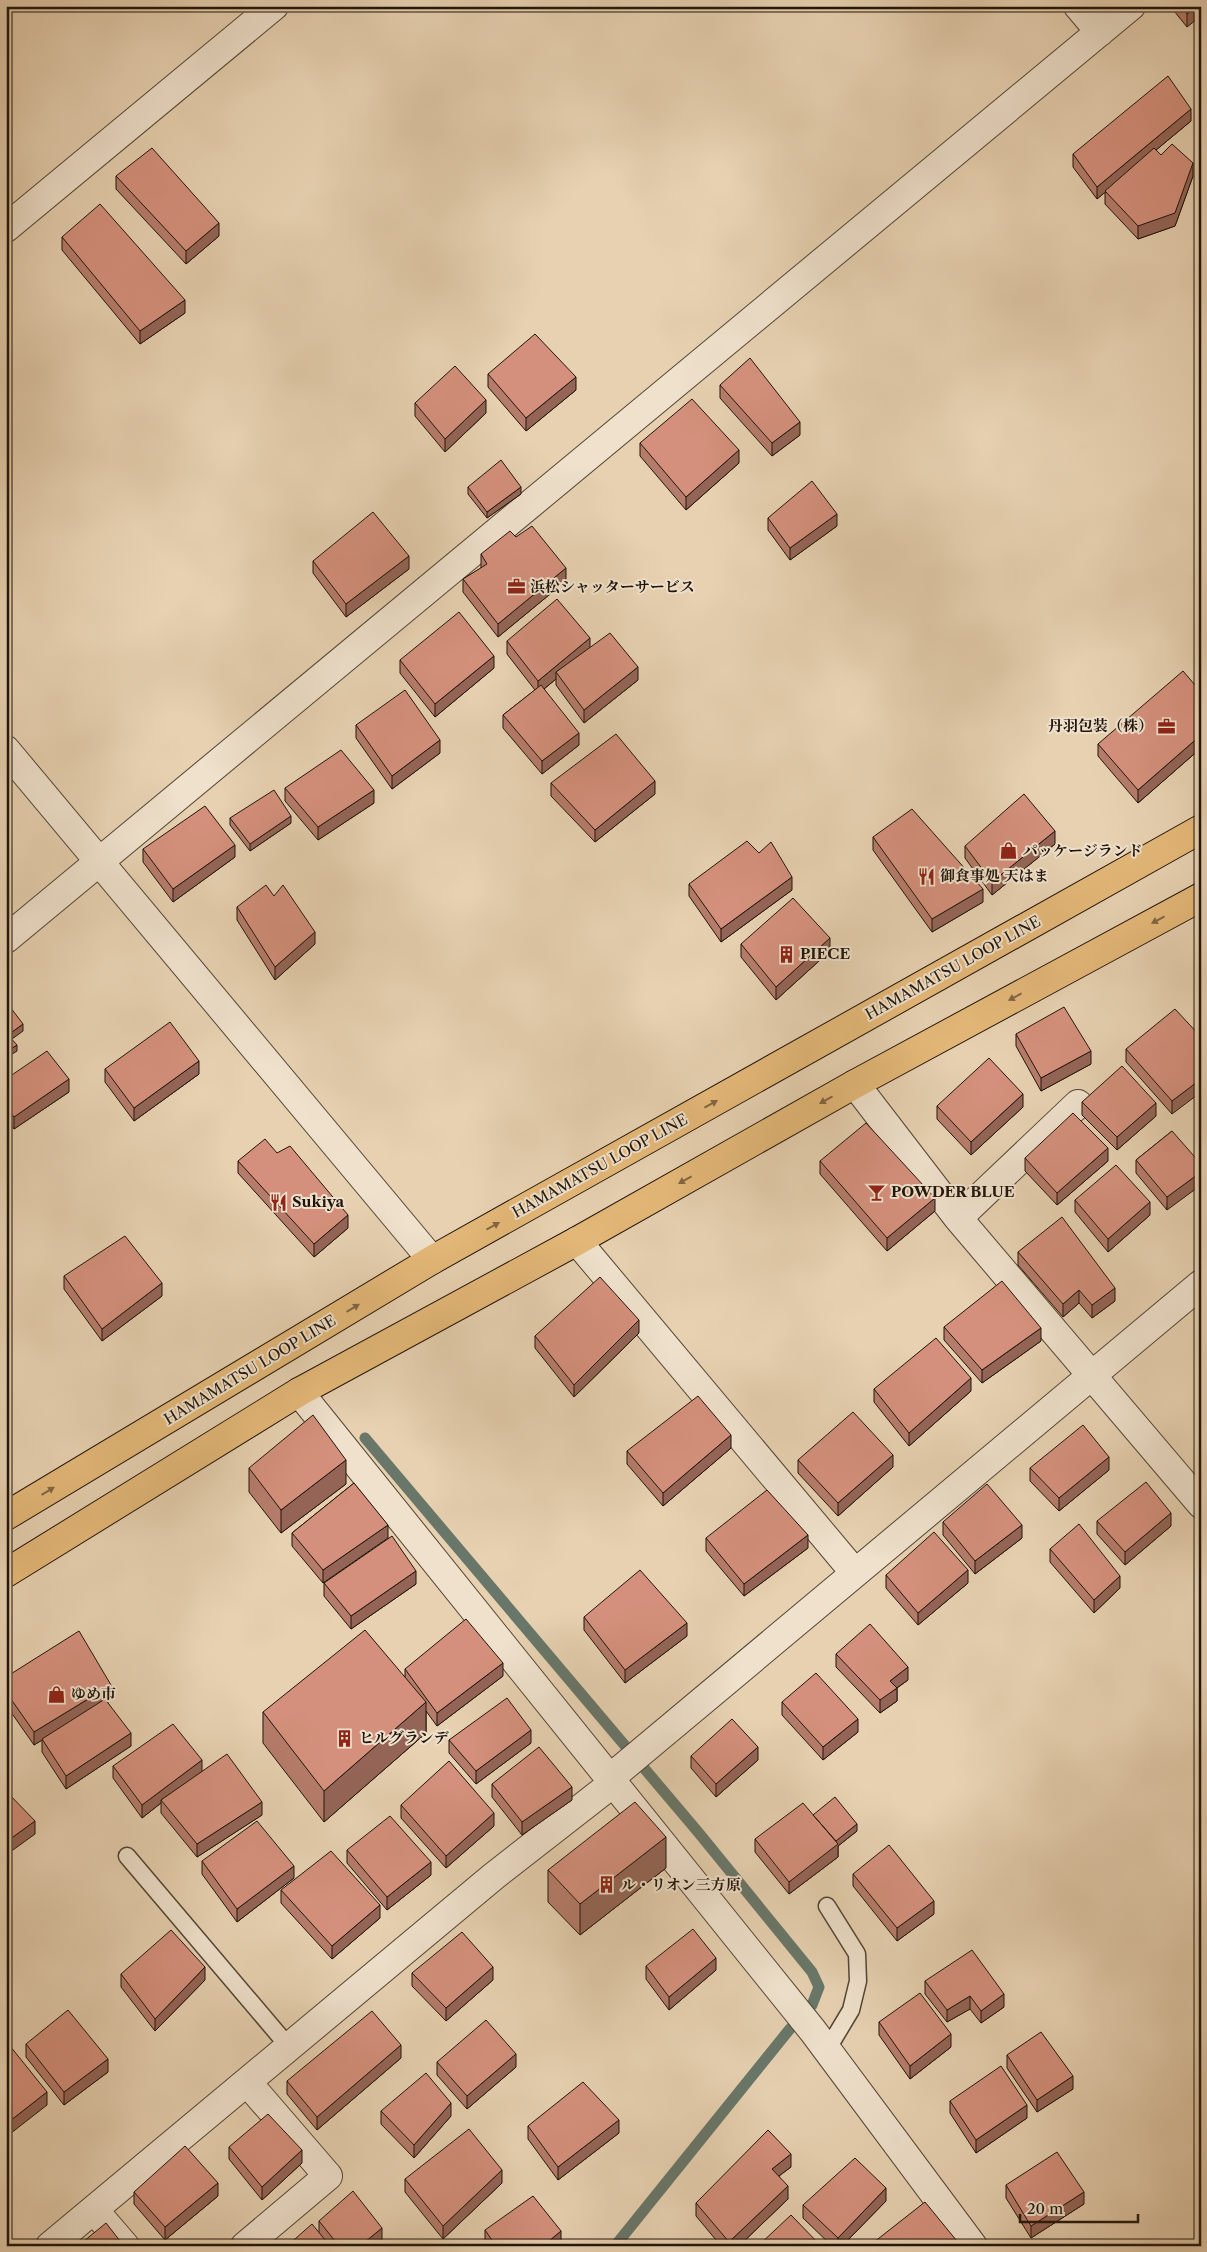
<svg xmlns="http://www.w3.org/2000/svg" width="1207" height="2252" font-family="'Libre Caslon Text','Noto Serif JP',serif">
<rect width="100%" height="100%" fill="#e7d1b1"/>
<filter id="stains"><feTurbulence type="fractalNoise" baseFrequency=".004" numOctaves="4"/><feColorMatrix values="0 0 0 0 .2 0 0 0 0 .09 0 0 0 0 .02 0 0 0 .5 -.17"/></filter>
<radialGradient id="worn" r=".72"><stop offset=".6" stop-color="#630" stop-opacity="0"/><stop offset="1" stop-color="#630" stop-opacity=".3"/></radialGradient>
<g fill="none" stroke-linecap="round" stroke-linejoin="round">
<path stroke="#687769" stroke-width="11" d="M365,1438L698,1832L812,1972L819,1987L812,2005L789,2030L615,2246"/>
<defs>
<path id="lane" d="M127,1856L289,2047
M827,1906L857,1954L858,1981L851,2010L827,2050"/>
<path id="street" d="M1078,6L1100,32
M6,228L274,6
M6,750L432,1260
M6,939L1131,6
M855,1084L958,1218L1201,1504
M958,1218L1078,1104
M577,1241L855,1573
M299,1392L813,2031L973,2246
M609,1779L1201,1284
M94,2210L125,2246
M50,2246L494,1876L612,1784
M245,2246L328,2176L247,2082"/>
<path id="highway" d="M6,1516L432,1260L1201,829
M6,1573L299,1392L577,1241L855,1084L1201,897"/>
</defs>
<use href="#lane" stroke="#524434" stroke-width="19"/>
<use href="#street" stroke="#524434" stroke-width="30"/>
<use href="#highway" stroke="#20150b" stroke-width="30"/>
<use href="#lane" stroke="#efe1cc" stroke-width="16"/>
<use href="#street" stroke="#efe1cc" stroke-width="28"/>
<use href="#highway" stroke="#e4b878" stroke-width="28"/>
</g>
<path fill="#b67c6b" stroke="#20150b" d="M1170,6H1201L1187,27Z
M1201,36V56L1197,52V39Z
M1201,113V132L1198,129V116Z
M1191,121L1156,150L1161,155L1193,176L1175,226L1138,239L1105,204V192L1097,199L1073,167V154Z
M116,176L219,236L186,264L116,189Z
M62,237L185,313L140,344L62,250Z
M488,374L576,390L526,431L488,387Z
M720,385L800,435L772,456L720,398Z
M415,403L486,413L445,452L415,416Z
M640,443L739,463L686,510L640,456Z
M468,487L521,494L487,518L468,494Z
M768,518L837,526L790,560L768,530Z
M481,554L566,581L498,637L463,592V579L481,568Z
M313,561L409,569L346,617L313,573Z
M507,641L590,648L638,680L584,723L556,685V679L544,689L579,745L542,774L503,728V715L535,690L507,654Z
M1201,652V674L1197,668V655Z
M400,660L494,668L435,717L400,673Z
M1201,692V748L1138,803L1098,756V744Z
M356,725L440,753L392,789L356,738Z
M551,783L655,794L595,842L551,796Z
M285,788L374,803L318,840L285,801Z
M230,818L291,823L250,851L230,825Z
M873,837L983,902L932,932L873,850Z
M1055,844L992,895L965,858V846Z
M143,849L235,857L173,902L143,862Z
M689,884L792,890L721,942L689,896Z
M274,896L315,944L275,980L237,920V907Z
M741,944L830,951L776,1000L741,957Z
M1016,1034L1091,1064L1041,1091L1016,1046Z
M1201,1037L1172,1114L1126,1062V1049Z
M105,1069L199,1074L134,1121L105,1082Z
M6,1079L69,1092L14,1129L6,1119Z
M1082,1102L1156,1116L1117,1150L1082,1115Z
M937,1106L1023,1107L971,1155L937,1119Z
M1172,1131L1167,1210L1136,1173V1160Z
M1025,1158L1108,1161L1057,1205L1025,1171Z
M238,1161L348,1228L314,1257L238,1173Z
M820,1161L935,1211L887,1251L820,1174Z
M1075,1200L1150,1215L1108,1252L1075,1212Z
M1018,1252L1115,1301L1092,1318L1079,1303L1063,1317L1018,1265Z
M64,1276L162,1296L102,1341L64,1289Z
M944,1327L1041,1341L982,1383L944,1340Z
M639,1333L574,1397L535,1348V1336Z
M874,1389L971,1391L909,1446L874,1402Z
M731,1448L663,1506L627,1464V1451Z
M798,1460L893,1467L838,1516L798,1473Z
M249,1468L346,1484L281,1533L249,1492Z
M1030,1468L1109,1470L1059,1511L1030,1481Z
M354,1483L323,1583L292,1546V1533Z
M1097,1521L1171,1526L1125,1565L1097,1534Z
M943,1522L1022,1538L975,1574L943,1535Z
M706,1538L808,1548L744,1596L706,1551Z
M1050,1549L1120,1588L1094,1613L1050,1562Z
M886,1575L968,1583L918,1625L886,1588Z
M324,1583L416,1584L351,1629L324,1596Z
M584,1617L687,1636L625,1683L584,1630Z
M836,1654L908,1680L897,1688V1701L880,1713L836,1667Z
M405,1669L503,1676L437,1726L426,1711V1733L324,1822L263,1743V1712L405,1677Z
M6,1677L111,1698L107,1701L131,1746L66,1789L42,1752V1740L34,1745L6,1705Z
M782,1702L858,1732L823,1760L782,1715Z
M449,1740L531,1743L476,1784L449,1753Z
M691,1756L758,1760L716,1797L691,1768Z
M113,1766L202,1771L262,1815L197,1857L161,1813V1803L142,1818L113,1778Z
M492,1784L572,1800L522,1835L492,1797Z
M401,1805L494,1826L446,1868L401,1818Z
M813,1815L857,1831L838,1846V1857L789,1894L755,1852V1839Z
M347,1850L431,1875L387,1910L347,1863Z
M202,1861L294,1878L237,1922L202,1874Z
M666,1868L580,1935L548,1902V1870Z
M853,1874L934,1914L897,1941L853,1886Z
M281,1890L380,1918L332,1959L281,1903Z
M646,1966L716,1970L669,2010L646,1979Z
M412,1973L493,1980L446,2021L412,1986Z
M121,1974L205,1980L155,2031L121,1987Z
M925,1981L1004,2007L981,2023L970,2009L947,2022L925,1994Z
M879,2022L951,2047L910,2079L879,2035Z
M26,2044L108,2072L64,2105L26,2057Z
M1007,2055L1073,2089L1037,2112L1007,2068Z
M401,2058L317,2130L287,2094V2081Z
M437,2062L516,2067L467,2109L437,2075Z
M950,2101L1027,2118L976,2153L950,2113Z
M381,2111L451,2116L414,2158L381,2124Z
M528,2126L619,2133L558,2180L528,2139Z
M229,2147L302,2163L262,2200L229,2159Z
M791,2167L779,2176L788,2199L739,2246H721L696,2216V2203Z
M405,2179L502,2183L443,2239L405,2192Z
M1006,2185L1084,2204L1031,2238L1006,2198Z
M134,2192L218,2196L165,2240L134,2204Z
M886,2201L842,2246H832L803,2218V2205Z
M319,2221L382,2241L376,2246H287L319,2233Z
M485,2230L561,2244L559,2246H487L485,2243Z"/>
<path fill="#946557" stroke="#20150b" d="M1197,6H1201V16L1187,27V14Z
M1191,109V121L1097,199V187Z
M1193,163V176L1175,226L1138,239V226Z
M219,223V236L186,264V251Z
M185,300V313L140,344V331Z
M576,377V390L526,431V418Z
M486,400V413L445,452V439Z
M800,422V435L772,456V443Z
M739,450V463L686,510V497Z
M521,487V494L487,518V512Z
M837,514V526L790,560V548Z
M409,556V569L346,617V604Z
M566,568V581L498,637V624Z
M590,638V651L556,672V679L538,694V681Z
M494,656V668L435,717V704Z
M638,667V680L584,723V710Z
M579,733V745L542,774V761Z
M1201,735V748L1138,803V790Z
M440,740V753L392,789V776Z
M655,781V794L595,842V830Z
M374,790V803L318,840V827Z
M291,816V823L250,851V844Z
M1055,831V844L992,895V882Z
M235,845V857L173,902V889Z
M792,877V890L721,942V929Z
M983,889V902L932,932V919Z
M315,932V944L275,980V967Z
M830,938V951L776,1000V987Z
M23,1024V1031L8,1042V1035Z
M17,1045V1051L6,1058V1052Z
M1091,1051V1064L1041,1091V1078Z
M199,1061V1074L134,1121V1108Z
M69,1079V1092L14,1129V1117Z
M1201,1079V1092L1172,1114V1101Z
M1023,1094V1107L971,1155V1142Z
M1156,1103V1116L1117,1150V1137Z
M1108,1148V1161L1057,1205V1193Z
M1201,1172V1185L1167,1210V1197Z
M935,1198V1211L887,1251V1238Z
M1150,1202V1215L1108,1252V1239Z
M348,1215V1228L314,1257V1244Z
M162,1283V1296L102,1341V1329Z
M1115,1288V1301L1092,1318V1305Z
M1079,1290V1303L1063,1317V1304Z
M639,1320V1333L574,1397V1385Z
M1041,1328V1341L982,1383V1370Z
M971,1378V1391L909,1446V1433Z
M731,1435V1448L663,1506V1493Z
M893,1455V1467L838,1516V1503Z
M1109,1457V1470L1059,1511V1498Z
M346,1460V1484L281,1533V1510Z
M1171,1513V1526L1125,1565V1552Z
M388,1525V1538L323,1583V1570Z
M1022,1525V1538L975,1574V1561Z
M808,1535V1548L744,1596V1584Z
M968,1570V1583L918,1625V1613Z
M416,1571V1584L351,1629V1616Z
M1120,1576V1588L1094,1613V1600Z
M687,1623V1636L625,1683V1670Z
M503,1663V1676L437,1726V1713Z
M908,1667V1680L891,1692L897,1688V1701L880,1713V1700L890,1681Z
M111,1685V1698L34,1745V1732Z
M426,1702V1733L324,1822V1791Z
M858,1719V1732L823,1760V1747Z
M531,1730V1743L476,1784V1771Z
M131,1733V1746L66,1789V1776Z
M758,1747V1760L716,1797V1784Z
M202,1760V1773L161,1800V1803L142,1818V1805Z
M572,1787V1800L522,1835V1822Z
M262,1802V1815L197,1857V1844Z
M494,1813V1826L446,1868V1856Z
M35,1821V1834L6,1855V1842Z
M857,1824V1831L838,1846V1857L789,1894V1882L833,1843Z
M666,1837V1868L580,1935V1904Z
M431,1862V1875L387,1910V1897Z
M294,1866V1878L237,1922V1909Z
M934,1901V1914L897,1941V1928Z
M380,1905V1918L332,1959V1946Z
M716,1958V1970L669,2010V1997Z
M205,1967V1980L155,2031V2019Z
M493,1967V1980L446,2021V2008Z
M1004,1994V2007L981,2023V2011Z
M970,1996V2009L947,2022V2010Z
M951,2034V2047L910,2079V2066Z
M401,2045V2058L317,2130V2117Z
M516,2054V2067L467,2109V2096Z
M108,2059V2072L64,2105V2092Z
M1073,2076V2089L1037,2112V2100Z
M47,2092V2105L6,2137V2124Z
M451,2103V2116L414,2158V2145Z
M1027,2105V2118L976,2153V2140Z
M619,2120V2133L558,2180V2167Z
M302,2150V2163L262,2200V2187Z
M791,2154V2167L772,2181V2169Z
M502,2170V2183L443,2239V2226Z
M218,2183V2196L165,2240V2227Z
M788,2186V2199L739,2246H729V2242Z
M886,2188V2201L842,2246H838V2238Z
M1084,2192V2204L1031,2238V2226Z
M382,2228V2241L376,2246H360Z
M561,2231V2244L559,2246H543Z"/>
<path fill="#d4907c" stroke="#20150b" d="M1181,6H1197L1187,14Z
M1201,36V43L1197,39Z
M1168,76L1191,109L1097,187L1073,154Z
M1201,113V120L1198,116Z
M1172,144L1193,163L1175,213L1138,226L1105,191L1154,148L1161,155Z
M152,148L219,223L186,251L116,176Z
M100,204L185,300L140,331L62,237Z
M535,334L576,377L526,418L488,374Z
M750,358L800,422L772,443L720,385Z
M455,366L486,400L445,439L415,403Z
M692,399L739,450L686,497L640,443Z
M501,460L521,487L487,512L468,487Z
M812,481L837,514L790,548L768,518Z
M373,512L409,556L346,604L313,561Z
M532,526L566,568L498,624L463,579L487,564L481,554L510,531L516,537Z
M557,599L590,638L538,681L507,641Z
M459,612L494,656L435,704L400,660Z
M610,633L638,667L584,710L556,672Z
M1201,652V661L1197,655Z
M1183,671L1201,692V735L1138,790L1098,744Z
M541,685L579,733L542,761L503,715Z
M405,690L440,740L392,776L356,725Z
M616,734L655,781L595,830L551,783Z
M341,750L374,790L318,827L285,788Z
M274,790L291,816L250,844L230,818Z
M1024,794L1055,831L992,882L965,846Z
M205,806L235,845L173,889L143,849Z
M912,809L983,889L932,919L873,837Z
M747,841L759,853L771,842L792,877L721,929L689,884Z
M266,885L274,896L283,885L315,932L275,967L237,907Z
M793,898L830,938L776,987L741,944Z
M7,1003L23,1024L8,1035L17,1045L6,1052V1004Z
M1064,1007L1091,1051L1041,1078L1016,1034Z
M1175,1009L1201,1037V1079L1172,1101L1126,1049Z
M170,1022L199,1061L134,1108L105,1069Z
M47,1051L69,1079L14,1117L6,1106V1079Z
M989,1058L1023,1094L971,1142L937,1106Z
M1122,1066L1156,1103L1117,1137L1082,1102Z
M1073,1113L1108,1148L1057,1193L1025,1158Z
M866,1123L935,1198L887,1238L820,1161Z
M1172,1131L1201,1164V1172L1167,1197L1136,1160Z
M265,1139L277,1153L290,1146L348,1215L314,1244L238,1161Z
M1116,1165L1150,1202L1108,1239L1075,1200Z
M1062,1217L1115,1288L1092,1305L1079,1290L1063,1304L1018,1252Z
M125,1236L162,1283L102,1329L64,1276Z
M600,1277L639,1320L574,1385L535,1336Z
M1002,1281L1041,1328L982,1370L944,1327Z
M936,1338L971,1378L909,1433L874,1389Z
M698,1396L731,1435L663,1493L627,1451Z
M853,1412L893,1455L838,1503L798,1460Z
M313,1415L346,1460L281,1510L249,1468Z
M1083,1425L1109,1457L1059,1498L1030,1468Z
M1146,1482L1171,1513L1125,1552L1097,1521Z
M354,1483L388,1525L323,1570L292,1533Z
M987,1484L1022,1525L975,1561L943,1522Z
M767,1490L808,1535L744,1584L706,1538Z
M1079,1524L1120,1576L1094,1600L1050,1549Z
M934,1532L968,1570L918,1613L886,1575Z
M392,1536L416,1571L351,1616L324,1583Z
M640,1570L687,1623L625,1670L584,1617Z
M466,1619L503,1663L437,1713L405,1669Z
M870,1624L908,1667L890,1681L897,1688L880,1700L836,1654Z
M365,1630L426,1702L324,1791L263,1712Z
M79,1631L111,1685L34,1732L6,1692V1677Z
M816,1673L858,1719L823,1747L782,1702Z
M507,1698L531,1730L476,1771L449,1740Z
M105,1699L131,1733L66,1776L42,1739Z
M732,1719L758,1747L716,1784L691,1756Z
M173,1724L202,1760L142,1805L113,1766Z
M539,1747L572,1787L522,1822L492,1784Z
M227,1754L262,1802L197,1844L161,1800Z
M449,1761L494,1813L446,1856L401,1805Z
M6,1791L35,1821L6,1842Z
M835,1797L857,1824L836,1841L813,1815Z
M635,1802L666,1837L580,1904L548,1870Z
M803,1803L838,1844L789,1882L755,1839Z
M390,1816L431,1862L387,1897L347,1850Z
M257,1821L294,1866L237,1909L202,1861Z
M889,1845L934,1901L897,1928L853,1874Z
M331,1851L380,1905L332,1946L281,1890Z
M693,1929L716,1958L669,1997L646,1966Z
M171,1930L205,1967L155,2019L121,1974Z
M462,1932L493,1967L446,2008L412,1973Z
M972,1950L1004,1994L981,2011L970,1996L947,2010L925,1981Z
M920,1993L951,2034L910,2066L879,2022Z
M68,2010L108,2059L64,2092L26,2044Z
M372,2011L401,2045L317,2117L287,2081Z
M486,2020L516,2054L467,2096L437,2062Z
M1041,2032L1073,2076L1037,2100L1007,2055Z
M6,2041L47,2092L6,2124Z
M1001,2066L1027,2105L976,2140L950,2101Z
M426,2073L451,2103L414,2145L381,2111Z
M583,2082L619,2120L558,2167L528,2126Z
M268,2114L302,2150L262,2187L229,2147Z
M469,2129L502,2170L443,2226L405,2179Z
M768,2130L791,2154L772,2169L788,2186L729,2242L696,2203Z
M185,2146L218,2183L165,2227L134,2192Z
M1057,2152L1084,2192L1031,2226L1006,2185Z
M855,2158L886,2188L838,2238L803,2205Z
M353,2191L382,2228L360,2246H339L319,2221Z
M533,2196L561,2231L543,2246H496L485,2230Z
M925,2202L961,2246H869Z
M791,2215L821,2246H758Z
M106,2223L124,2246H78Z
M312,2224L330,2246H287Z"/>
<defs><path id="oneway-solid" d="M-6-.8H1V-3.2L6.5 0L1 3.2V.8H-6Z" transform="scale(1.25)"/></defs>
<g fill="#826642">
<use href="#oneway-solid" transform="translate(1158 920) rotate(152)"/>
<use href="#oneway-solid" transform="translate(1015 997) rotate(152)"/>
<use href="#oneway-solid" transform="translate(826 1100) rotate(151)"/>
<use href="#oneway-solid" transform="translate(711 1104) rotate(-29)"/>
<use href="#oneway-solid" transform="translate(685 1180) rotate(151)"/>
<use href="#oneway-solid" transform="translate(493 1226) rotate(-29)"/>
<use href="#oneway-solid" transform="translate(353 1308) rotate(-31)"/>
<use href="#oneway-solid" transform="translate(48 1491) rotate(-31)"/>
</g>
<defs>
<symbol id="office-bare" viewBox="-9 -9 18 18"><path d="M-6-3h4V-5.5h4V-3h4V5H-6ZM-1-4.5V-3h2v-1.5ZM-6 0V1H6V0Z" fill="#8f2418" stroke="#efe1cc" stroke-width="2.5" paint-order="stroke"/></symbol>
<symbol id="shop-bare" viewBox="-9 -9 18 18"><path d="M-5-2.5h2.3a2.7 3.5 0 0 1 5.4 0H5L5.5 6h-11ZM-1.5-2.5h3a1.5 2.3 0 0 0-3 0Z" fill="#8f2418" stroke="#efe1cc" stroke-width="2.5" paint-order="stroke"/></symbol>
<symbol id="restaurant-bare" viewBox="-9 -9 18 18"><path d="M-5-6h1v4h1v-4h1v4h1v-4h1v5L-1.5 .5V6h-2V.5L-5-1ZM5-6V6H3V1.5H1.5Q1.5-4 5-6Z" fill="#8f2418" stroke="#efe1cc" stroke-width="2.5" paint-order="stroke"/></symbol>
<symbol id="building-bare" viewBox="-9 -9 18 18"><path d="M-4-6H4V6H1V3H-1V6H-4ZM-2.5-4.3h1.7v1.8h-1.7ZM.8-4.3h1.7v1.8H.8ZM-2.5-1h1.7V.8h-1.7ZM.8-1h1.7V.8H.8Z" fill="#8f2418" stroke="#efe1cc" stroke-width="2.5" paint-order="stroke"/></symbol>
<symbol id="bar-bare" viewBox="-9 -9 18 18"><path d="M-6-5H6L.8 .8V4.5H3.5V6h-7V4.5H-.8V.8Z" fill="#8f2418" stroke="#efe1cc" stroke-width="2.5" paint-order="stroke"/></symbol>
</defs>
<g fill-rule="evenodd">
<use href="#office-bare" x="504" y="574" width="25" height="25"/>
<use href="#office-bare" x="1154" y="714" width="25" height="25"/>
<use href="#shop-bare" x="996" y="838" width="25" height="25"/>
<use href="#restaurant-bare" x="914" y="864" width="25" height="25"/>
<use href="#building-bare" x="774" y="942" width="25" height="25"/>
<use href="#bar-bare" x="864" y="1180" width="25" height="25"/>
<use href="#restaurant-bare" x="266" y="1190" width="25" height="25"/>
<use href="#shop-bare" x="44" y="1682" width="25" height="25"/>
<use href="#building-bare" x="332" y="1726" width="25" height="25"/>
<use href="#building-bare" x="594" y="1872" width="25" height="25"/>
</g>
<g text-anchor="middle" stroke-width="4" stroke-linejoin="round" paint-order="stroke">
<g font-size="15" font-weight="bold" fill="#20150b" stroke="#efe1cc" text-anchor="start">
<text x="530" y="592">浜松シャッターサービス</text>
<text x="1153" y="731" text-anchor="end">丹羽包装（株）</text>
<text x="1023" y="856">パッケージランド</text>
<text x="940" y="881">御食事処 天はま</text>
<text x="800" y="959">PIECE</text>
<text x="891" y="1197">POWDER BLUE</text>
<text x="292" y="1207">Sukiya</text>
<text x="71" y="1699">ゆめ市</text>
<text x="359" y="1743">ヒルグランデ</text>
<text x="621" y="1890">ル・リオン三方原</text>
</g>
<g font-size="15" fill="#20150b" stroke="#efe1cc">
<text transform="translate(953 968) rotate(-29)" y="5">HAMAMATSU LOOP LINE</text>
<text transform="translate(600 1166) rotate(-29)" y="5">HAMAMATSU LOOP LINE</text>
<text transform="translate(250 1370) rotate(-31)" y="5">HAMAMATSU LOOP LINE</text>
</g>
</g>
<rect width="1207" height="2252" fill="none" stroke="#e7d1b1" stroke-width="25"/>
<rect x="8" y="8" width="1192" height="2237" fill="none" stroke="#20150b" stroke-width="2.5"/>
<rect x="12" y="12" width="1182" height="2227" fill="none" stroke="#20150b"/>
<path d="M1020 2214v8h118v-8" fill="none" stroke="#20150b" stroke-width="2.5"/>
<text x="1027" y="2214" font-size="15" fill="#20150b" stroke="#efe1cc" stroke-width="4" paint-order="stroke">20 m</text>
<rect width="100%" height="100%" filter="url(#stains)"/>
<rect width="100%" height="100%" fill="url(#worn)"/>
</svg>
